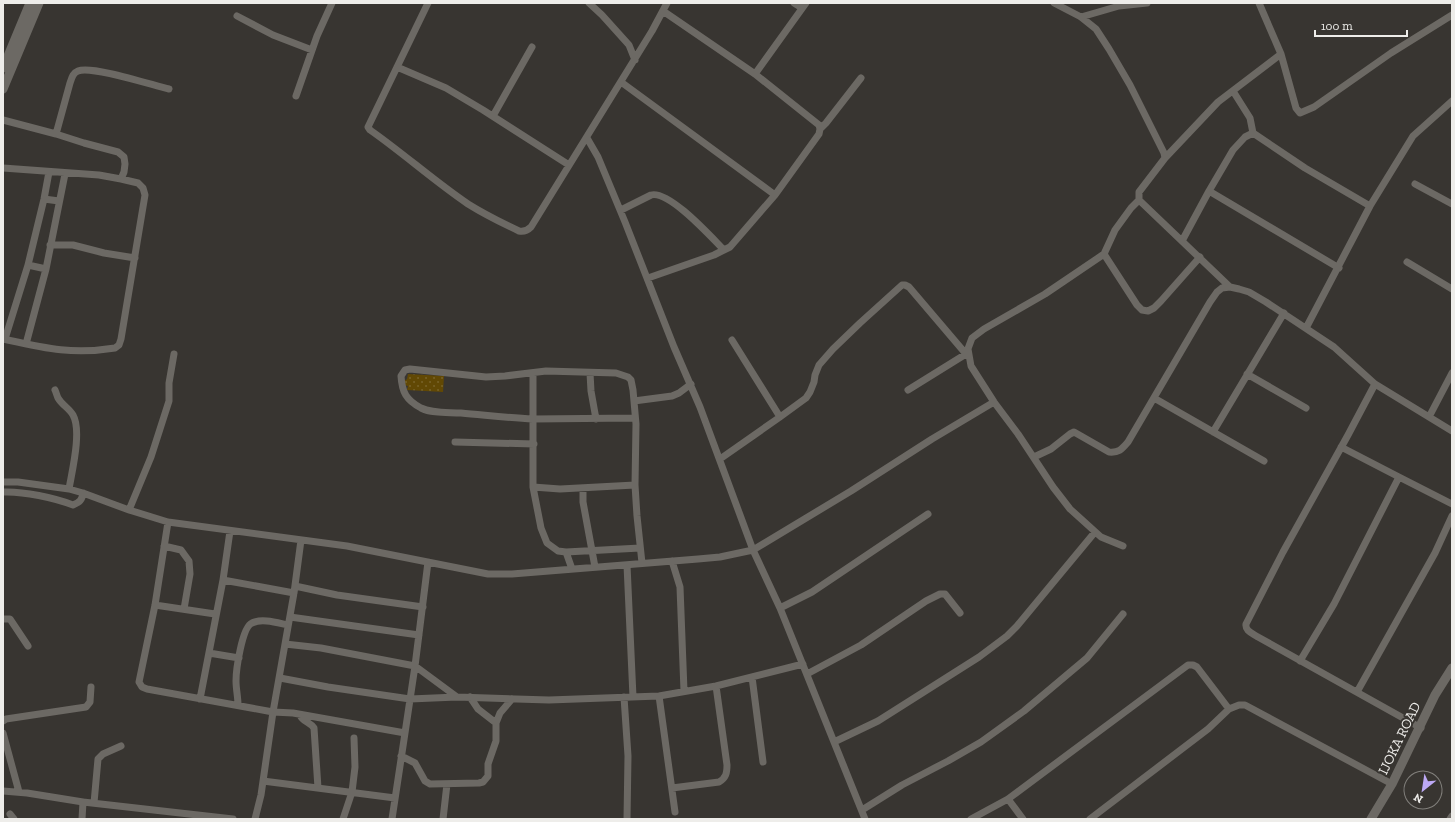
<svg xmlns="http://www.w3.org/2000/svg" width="1455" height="822" font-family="'Zilla Slab',serif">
<defs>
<pattern id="park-dots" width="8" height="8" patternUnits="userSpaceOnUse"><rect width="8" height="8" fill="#614804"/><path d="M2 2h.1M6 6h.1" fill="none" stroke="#786329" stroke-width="1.8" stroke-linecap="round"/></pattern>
</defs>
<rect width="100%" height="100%" fill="#383531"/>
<path fill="url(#park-dots)" d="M408,374L444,376L443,392L407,390L408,386L404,385L403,382L407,379Z"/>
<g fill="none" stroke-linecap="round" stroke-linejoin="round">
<path stroke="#6c6964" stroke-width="7" d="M428,3L368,127L370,130C403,153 434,181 468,204C484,214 502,223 519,231C524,232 527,231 531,227L652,31L667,3
M589,3L602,15L629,45L635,60
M794,3L802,8
M1054,3L1081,17L1096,29L1109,49L1130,85L1164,153L1165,158L1139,192V200L1230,287
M1259,3L1281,54L1296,108L1300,113L1314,107L1391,53L1452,15
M663,11L755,74L819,125L820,129
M237,16L273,35L312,50
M1081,17L1119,6L1147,3
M397,67L446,88L483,110L569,165
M755,74L806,3
M621,82L775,195
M1233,91L1250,118L1253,133
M296,96L317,36L332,3
M493,116L532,47
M3,120L56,134L84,143L118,152L124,157L125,164L124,172L121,179
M56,134L70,83C72,77 73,73 78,71C91,65 152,85 169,89
M587,138L598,157L625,222L674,347L700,407L753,550L780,608L865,819
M1165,158L1218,102L1281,54
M3,168L99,175L121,179L138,183L143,188L145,195L121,339L119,345L115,348C72,355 44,348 3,339
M1415,184L1452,204
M1209,191L1339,268
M44,199L59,201
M621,210L651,195C669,190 711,237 724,250
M1182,241L1209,191L1233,150L1245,137L1253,133L1305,168L1370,206
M50,245H73L104,253L135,258
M1104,254L1137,305L1142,310L1148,311L1154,308L1161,301L1200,257
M1407,262L1452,289
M28,265L46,269
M648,278L714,255L730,247L775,195L819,134L820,129L826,123L861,78
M1306,328L1370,206L1413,136L1452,101
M5,339L28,265L44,199L49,172
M732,340L780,417
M26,344L46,269L65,174
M968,349L971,366L994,402L1018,434L1053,487L1070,509L1101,537L1123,546
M533,373V419L635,418
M590,373L591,391L596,419
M1247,374L1306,408
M1375,384L1348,435L1283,552L1246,624C1245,631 1252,633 1258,637L1421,728
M55,390C56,392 57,396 58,398C62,405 69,408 73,415C82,431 72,471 69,489
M908,390L966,354L972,338L984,329L1045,294L1104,254L1115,230L1131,208L1139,200
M1154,398L1264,461
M634,401L672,396L679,393L691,384
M1429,417L1452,373
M1213,432L1284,313
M455,442L534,444
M1341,447L1399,477L1452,504
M1034,457L1051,449L1070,434L1074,432L1109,452C1119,453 1122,449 1128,442L1210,302L1217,292L1222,288L1230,287L1239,289L1249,292L1266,302L1334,347L1375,384L1452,431
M720,459L780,417L806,398L810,392L814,382L815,375L819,365L833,349L860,323L902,285H905L909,287L966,354
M3,482H18L69,489L83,493L129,510L168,522L347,546L488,574H512L698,559L720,557L753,550L851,491L932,439L994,402
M533,487L560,489L635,485
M583,488V502L595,567
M3,492C23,491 55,498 73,505C80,502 82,500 83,493
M129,510L151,457L169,401V383L174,354
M168,522L155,605L139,682L142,687L147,689L273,712L261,795L255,819
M301,540L294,593L273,712L293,713L405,733L415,666L428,562
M164,546L181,550L189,561L190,574L184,609
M566,552L640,548
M672,561L680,587L684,691
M627,565L633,697
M572,569L566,552L558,551L547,543L541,528L533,487V419C509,418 485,415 461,413C449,412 433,414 421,408C406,400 402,392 401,376L405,370L410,369L486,377L505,376L546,371L616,373L628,377L631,380L633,390L636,424L635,485L637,516L642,563
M223,580L294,593
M295,586L337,595L423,607
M155,605L215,614
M780,608L812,592L928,514
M290,617L419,635
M3,619H10L28,646
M285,644L321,648L415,666L457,697
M209,653L239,658
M1300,661L1334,604L1399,477
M807,674L861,645L926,601L940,594H945L960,613
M752,677L763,762
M280,678L328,687L410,699L457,697L549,700L659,696L716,686L803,664
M1357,692L1435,553L1452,516
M659,696L675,812
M470,697L478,709L496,723
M624,697L628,756L627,819
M200,699L223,580L230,531
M238,705C238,697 236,689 236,681C236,670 242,627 252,623C262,618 278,623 288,625
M300,715C303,722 310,722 314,728L318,788
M3,721L6,719L86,707L90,702L91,687
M3,733L19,792
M834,742L878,721L979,657L1007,636L1017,626L1095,532
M401,756L415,763L425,781L430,784L479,783L483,782L488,776V764L496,741V723L500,713L512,699
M263,781L395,798
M672,788L719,782C726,778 727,773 727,765L716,686
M3,791L27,793L83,802
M1008,799L1023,819
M94,803L98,759L103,754L121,746
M862,810L902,785L948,761L981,742L1024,711L1087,658L1123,614
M10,814L14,819
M82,819L83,802L233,819
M343,819L352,792L355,767L354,738
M392,819L405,733
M443,819L447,784
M971,819L1008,799L1188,665H1193L1197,667L1229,709
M1090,819L1208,729L1229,709L1239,705H1245L1392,784
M1450,819L1452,816"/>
<path stroke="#6c6964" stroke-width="9" d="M3,68L30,3
M3,89L39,3
M1371,819L1392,784L1435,695L1452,668"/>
</g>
<g text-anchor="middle" stroke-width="4" stroke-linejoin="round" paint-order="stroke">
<g font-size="14" fill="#eeedea" stroke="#383531">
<text transform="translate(1399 738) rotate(-64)" y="5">IJOKA ROAD</text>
</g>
</g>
<rect width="1455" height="822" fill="none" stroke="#eeedea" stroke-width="8"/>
<g transform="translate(1423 790) rotate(210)"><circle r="19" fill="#383531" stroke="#817f7b"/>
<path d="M0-3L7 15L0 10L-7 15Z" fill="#bda9f5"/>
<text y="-6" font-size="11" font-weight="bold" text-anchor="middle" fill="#eeedea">N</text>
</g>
<path d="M1315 30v6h92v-6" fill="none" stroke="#eeedea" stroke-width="2"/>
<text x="1321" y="30" font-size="12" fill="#eeedea" stroke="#383531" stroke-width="3" paint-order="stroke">100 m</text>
</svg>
